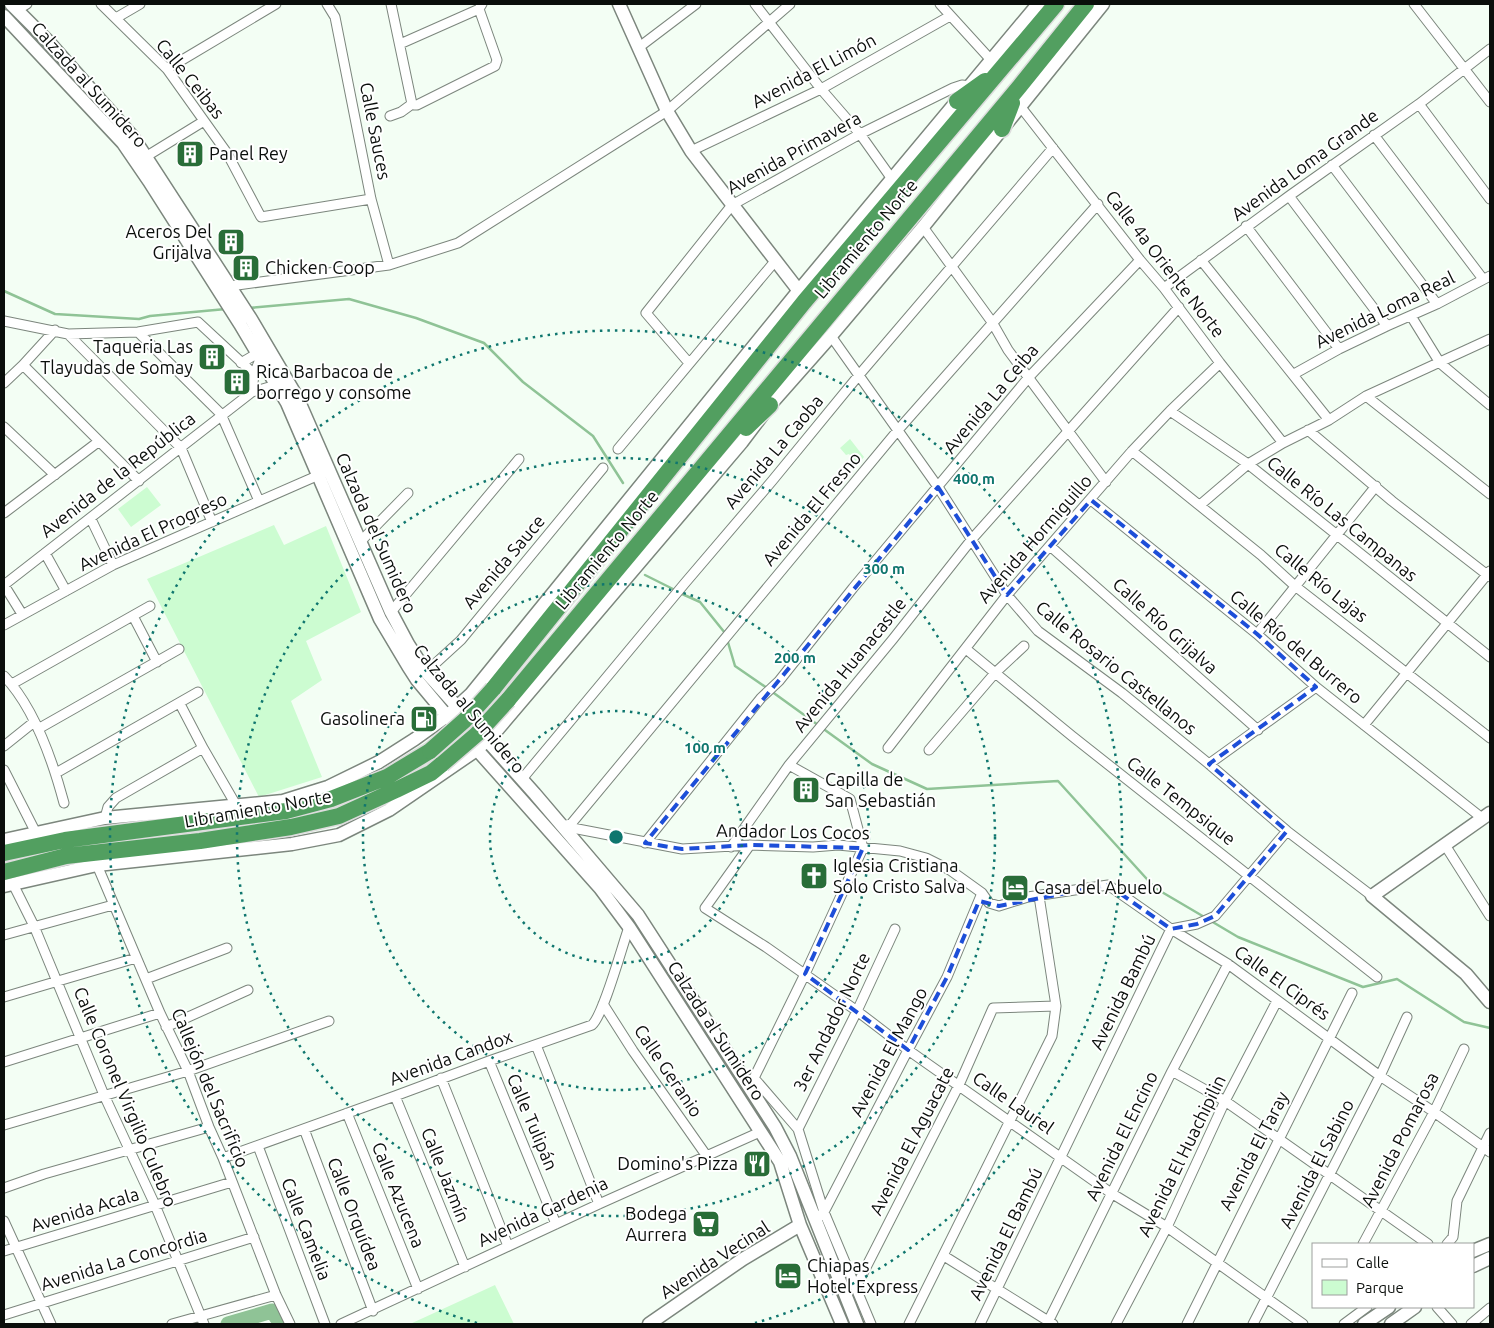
<svg xmlns="http://www.w3.org/2000/svg" width="1494" height="1328" font-family="Ubuntu,sans-serif">
<rect width="100%" height="100%" fill="#f3fef4"/>
<path fill="#ccfcd1" d="M850,439L864,457L857,465L849,454L846,455L840,448Z
M147,487L161,505L131,527L118,509Z
M274,525L284,545L326,526L361,612L306,641L322,680L291,701L322,777L259,797L147,579Z
M495,1285L514,1324H410Z"/>
<g fill="none" stroke-linecap="round" stroke-linejoin="round">
<path stroke="#8fc396" stroke-width="2.5" d="M4,291L55,314L139,319L150,316L226,309
M249,308L349,299L416,318L484,343L523,382L593,436L623,483
M645,575L675,590
M680,593L700,602L725,633
M727,639L735,666L767,688
M771,691L872,764L927,789L1058,781L1155,888L1206,918
M1211,921L1238,937L1363,987L1397,979L1464,1022L1490,1028"/>
<path stroke="#8fc396" stroke-width="15" d="M228,1324L272,1311L281,1324"/>
<defs>
<path id="street" d="M101,4L167,69L227,153L261,217L371,199
M327,4L335,17L371,199L389,265
M391,4L412,104L414,105H417L495,66L497,60L479,9
M755,4L821,89L860,134L892,179
M940,4L991,60
M1414,4L1490,102
M17,10L27,4
M116,18L140,4
M400,44L479,9L482,4
M638,48L696,4
M167,69L276,4
M1419,104L1490,199
M1020,106L1140,260L1164,288L1220,363L1283,443
M390,116L401,112L412,104
M1374,135L1483,279
M691,151L821,89L950,16
M147,156L204,121
M1332,165L1437,304
M1289,196L1387,326
M1246,226L1339,349
M923,227L992,322L1008,350L1106,482
M1201,260L1329,420
M230,286L389,265L458,243L667,111L790,4
M1164,288L1289,196L1419,104L1490,49
M1411,316L1440,363L1490,405
M4,321L68,334L138,332L198,322L254,374
M138,332L221,414L259,501
M68,334L181,448L212,522
M831,336L938,487L1007,595L1038,631L1122,693L1209,764L1287,831L1372,896
M241,363L258,353
M689,363L646,313L732,205L860,134L953,88L962,85L970,86
M23,365L139,481
M1294,374L1339,349L1387,326L1437,304L1490,276
M4,383L23,365L55,330
M252,392L254,374L261,357
M1366,396L1490,494
M1170,411L1248,464L1490,657
M4,427L55,475
M1308,430L1392,501L1490,577
M618,449L776,260
M1132,451L1261,555L1295,586L1490,738
M1091,500L1257,634L1316,687L1482,818
M1200,505L1248,464L1283,443L1329,420L1366,396L1490,339
M4,513L98,442
M91,519L113,565
M360,542L408,493
M1050,546L1258,730
M45,553L66,591
M4,585L252,392L276,385
M4,585L22,614
M391,612L519,459
M133,616L157,662
M4,625L113,565L319,475
M1257,634L1376,486
M966,649L1072,736L1377,977
M426,672L461,640L603,468
M4,676C34,707 53,762 64,803
M12,684L150,606
M180,704L203,748L236,805
M1364,725L1490,571
M38,729L179,649
M4,746L34,722
M888,748L1007,595L1132,451L1170,411L1220,363
M929,750L995,673L1024,646
M1209,764L1316,687
M4,770L36,833
M56,773L198,692
M522,779L685,583L772,481L859,375L1053,148
M105,818L108,807L116,798L203,748
M562,826L682,849L750,845L813,847L838,845L900,851L926,858L950,870L982,893L989,903L999,906L1028,897L1108,885L1171,929L1228,964L1380,1076L1434,1112L1490,1152
M562,826L571,824L898,430L1098,204
M645,843L761,698L779,681L853,588L1029,377L1140,260
M750,845L705,908L766,947L857,1011L908,1050L1111,1193L1167,1227L1303,1324
M1445,845L1490,916
M731,847L789,765L893,639L972,539L1179,307
M97,865L160,1013L188,1071L209,1127L223,1158L276,1295L290,1324
M13,884L34,926L104,1095L155,1205L204,1324
M4,935L113,905
M146,979L227,948
M4,997L136,958
M603,1004L633,1051L706,1155
M166,1027L248,990
M536,1045L599,1204
M489,1061L556,1224
M4,1062L160,1013
M1172,1071L1225,1101L1428,1244
M441,1078L508,1246
M754,1078L798,1129L824,1212L871,1324
M747,1083L754,1078L805,974L863,848L850,799L789,765
M395,1096L465,1267
M347,1113L418,1289
M4,1125L188,1071L329,1021
M304,1129L373,1311
M798,1129L857,1011L895,929
M258,1146L325,1324
M223,1158L395,1096L489,1061L592,1025C604,1014 622,946 629,927
M4,1188L44,1174L209,1127
M815,1219L824,1212L908,1050L947,977L982,893
M4,1221L51,1324
M1363,1244L1434,1112L1464,1049
M1447,1244L1453,1237L1457,1201L1490,1133
M4,1251L232,1182
M944,1256L1053,1324
M856,1287L959,1085L993,1008L1056,1006
M1437,1307L1452,1324
M4,1315L254,1237
M172,1324L276,1295
M341,1324L599,1204L760,1132
M909,1324L1052,1036L1056,1006L1039,896
M980,1324L1171,929L1197,924L1215,916L1287,831
M1047,1324L1172,1071L1228,964
M1116,1324L1167,1227L1225,1101L1277,1001
M1187,1324L1352,993
M1253,1324L1380,1076L1407,1017
M1344,1324L1367,1307
M1471,1324L1490,1308"/>
<path id="secondary" d="M11,4L47,40L133,137L251,319L297,397L391,612L408,644L426,672L535,794L638,915L775,1127L790,1156L857,1324
M619,4L667,111L691,151L799,291
M4,16L123,143L149,181L240,324L287,403L380,619L408,666L417,680L447,716L600,888L629,927L771,1148L780,1162L800,1225L842,1324
M1490,813L1372,896L1466,974L1490,1002
M4,840L105,818L283,801L328,787L379,762L415,739L447,716L471,694L796,294L1038,4
M4,886L97,865L292,844L339,835L389,810L478,749L498,729L742,442L770,405L831,336L923,227L1103,4
M1473,1251L1490,1244
M1473,1266L1490,1258
M649,1324L743,1259L800,1225
M1364,1324L1389,1307
M1391,1324L1415,1307"/>
<path id="highway" d="M957,101L985,81
M1002,129L1012,103
M746,428L770,405
M493,689L804,302L1056,4
M508,700L1020,86L1086,4
M4,853L65,840L286,811L331,799L387,777L430,751
M4,872L66,856L200,841L291,827L339,816L396,790L431,773L442,764"/>
</defs>
<use href="#street" stroke="#7c867d" stroke-width="11"/>
<use href="#secondary" stroke="#7c867d" stroke-width="15"/>
<use href="#highway" stroke="#ddd" stroke-width="19"/>
<use href="#street" stroke="#fff" stroke-width="9"/>
<use href="#secondary" stroke="#fff" stroke-width="12"/>
<use href="#highway" stroke="#529f60" stroke-width="16"/>
<defs>
<path id="highway-bridge" d="M430,751L465,720L493,689
M442,764L477,734L508,700"/>
</defs>
<use href="#highway-bridge" stroke="#ddd" stroke-width="19" stroke-linecap="butt"/>
<use href="#highway-bridge" stroke="#529f60" stroke-width="16"/>
</g>
<path fill="none" stroke="#1d4ed8" stroke-width="4" stroke-dasharray="10 6" stroke-linejoin="round" d="M938,487L1007,595L1091,500L1257,634L1316,687L1209,764L1287,831L1215,916L1197,924L1171,929L1108,885L999,906L979,901L947,977L908,1050L805,974L863,848L750,845L682,849L645,843Z"/>
<g fill="none" stroke="#0f766e" stroke-width="2.5" stroke-dasharray="2.5 5">
<circle cx="616" cy="837" r="126"/>
<circle cx="616" cy="837" r="253"/>
<circle cx="616" cy="837" r="379"/>
<path d="M477 1323A506 506 0 1 1 755 1323"/>
</g>
<defs>
<symbol id="building-square" viewBox="-11 -11 22 22"><rect x="-9" y="-9" width="18" height="18" rx="4" fill="#296d38" stroke="#fff"/><path d="M-4-6H4V6H1V3H-1V6H-4ZM-2.5-4.3h1.7v1.8h-1.7ZM.8-4.3h1.7v1.8H.8ZM-2.5-1h1.7V.8h-1.7ZM.8-1h1.7V.8H.8Z" fill="#fff"/></symbol>
<symbol id="fuel-square" viewBox="-11 -11 22 22"><rect x="-9" y="-9" width="18" height="18" rx="4" fill="#296d38" stroke="#fff"/><path d="M-5.5-6h7V0h2V4h1.3V-2.5L3-4.5l.8-.8L6-3V5H2.5V1h-1V6h-7ZM-4.2-4.7v3.2H.2V-4.7Z" fill="#fff"/></symbol>
<symbol id="church-square" viewBox="-11 -11 22 22"><rect x="-9" y="-9" width="18" height="18" rx="4" fill="#296d38" stroke="#fff"/><path d="M-1.2-6h2.4v3.5h3.3v2.4h-3.3V6h-2.4V-.1h-3.3v-2.4h3.3Z" fill="#fff"/></symbol>
<symbol id="hotel-square" viewBox="-11 -11 22 22"><rect x="-9" y="-9" width="18" height="18" rx="4" fill="#296d38" stroke="#fff"/><path d="M-6-4.5h1.5V1H6V5H4.5V3h-9V5H-6ZM-4 0a1.8 1.8 0 1 1 3.6 0ZM.5 0V-2.5h3Q6-2.5 6 0Z" fill="#fff"/></symbol>
<symbol id="restaurant-square" viewBox="-11 -11 22 22"><rect x="-9" y="-9" width="18" height="18" rx="4" fill="#296d38" stroke="#fff"/><path d="M-5-6h1v4h1v-4h1v4h1v-4h1v5L-1.5 .5V6h-2V.5L-5-1ZM5-6V6H3V1.5H1.5Q1.5-4 5-6Z" fill="#fff"/></symbol>
<symbol id="supermarket-square" viewBox="-11 -11 22 22"><rect x="-9" y="-9" width="18" height="18" rx="4" fill="#296d38" stroke="#fff"/><path d="M-6-5.5h2.5l.6 2H6L4.5 2H-2.5L-4.4-4H-6ZM-1.5 3.2a1.3 1.3 0 1 0 .1 0ZM3 3.2a1.3 1.3 0 1 0 .1 0Z" fill="#fff"/></symbol>
</defs>
<g fill-rule="evenodd">
<use href="#building-square" x="174" y="138" width="32" height="32"/>
<use href="#building-square" x="215" y="226" width="32" height="32"/>
<use href="#building-square" x="230" y="252" width="32" height="32"/>
<use href="#building-square" x="196" y="341" width="32" height="32"/>
<use href="#building-square" x="221" y="366" width="32" height="32"/>
<use href="#fuel-square" x="408" y="703" width="32" height="32"/>
<use href="#building-square" x="790" y="774" width="32" height="32"/>
<use href="#church-square" x="798" y="860" width="32" height="32"/>
<use href="#hotel-square" x="999" y="872" width="32" height="32"/>
<use href="#restaurant-square" x="741" y="1148" width="32" height="32"/>
<use href="#supermarket-square" x="690" y="1208" width="32" height="32"/>
<use href="#hotel-square" x="772" y="1260" width="32" height="32"/>
</g>
<g text-anchor="middle" stroke-width="4" stroke-linejoin="round" paint-order="stroke">
<g font-size="18" fill="#0a0e0b" stroke="#fff">
<text transform="translate(814 71) rotate(-28)" y="6">Avenida El Limón</text>
<text transform="translate(190 79) rotate(51)" y="6">Calle Ceibas</text>
<text transform="translate(89 85) rotate(48)" y="6">Calzada al Sumidero</text>
<text transform="translate(375 131) rotate(79)" y="6">Calle Sauces</text>
<text transform="translate(794 153) rotate(-29)" y="6">Avenida Primavera</text>
<text transform="translate(1305 165) rotate(-36)" y="6">Avenida Loma Grande</text>
<text transform="translate(866 239) rotate(-50)" y="6">Libramiento Norte</text>
<text transform="translate(1165 264) rotate(52)" y="6">Calle 4a Oriente Norte</text>
<text transform="translate(1385 310) rotate(-26)" y="6">Avenida Loma Real</text>
<text transform="translate(991 399) rotate(-50)" y="6">Avenida La Ceiba</text>
<text transform="translate(774 452) rotate(-50)" y="6">Avenida La Caoba</text>
<text transform="translate(118 475) rotate(-38)" y="6">Avenida de la República</text>
<text transform="translate(812 509) rotate(-50)" y="6">Avenida El Fresno</text>
<text transform="translate(1342 519) rotate(39)" y="6">Calle Río Las Campanas</text>
<text transform="translate(153 532) rotate(-25)" y="6">Avenida El Progreso</text>
<text transform="translate(376 533) rotate(66)" y="6">Calzada del Sumidero</text>
<text transform="translate(1035 539) rotate(-49)" y="6">Avenida Hormiguillo</text>
<text transform="translate(607 550) rotate(-50)" y="6">Libramiento Norte</text>
<text transform="translate(504 562) rotate(-50)" y="6">Avenida Sauce</text>
<text transform="translate(1321 583) rotate(39)" y="6">Calle Río Lajas</text>
<text transform="translate(1165 626) rotate(42)" y="6">Calle Río Grijalva</text>
<text transform="translate(1296 647) rotate(40)" y="6">Calle Río del Burrero</text>
<text transform="translate(850 665) rotate(-51)" y="6">Avenida Huanacastle</text>
<text transform="translate(1116 668) rotate(39)" y="6">Calle Rosario Castellanos</text>
<text transform="translate(469 709) rotate(50)" y="6">Calzada al Sumidero</text>
<text transform="translate(1181 801) rotate(38)" y="6">Calle Tempsique</text>
<text transform="translate(258 809) rotate(-10)" y="6">Libramiento Norte</text>
<text transform="translate(793 832) rotate(1)" y="6">Andador Los Cocos</text>
<text transform="translate(1282 983) rotate(36)" y="6">Calle El Ciprés</text>
<text transform="translate(1123 992) rotate(-64)" y="6">Avenida Bambú</text>
<text transform="translate(832 1022) rotate(-64)" y="6">3er Andador Norte</text>
<text transform="translate(716 1031) rotate(57)" y="6">Calzada al Sumidero</text>
<text transform="translate(889 1052) rotate(-62)" y="6">Avenida El Mango</text>
<text transform="translate(451 1058) rotate(-20)" y="6">Avenida Candox</text>
<text transform="translate(668 1071) rotate(56)" y="6">Calle Geranio</text>
<text transform="translate(210 1088) rotate(67)" y="6">Callejón del Sacrificio</text>
<text transform="translate(125 1097) rotate(67)" y="6">Calle Coronel Virgilio Culebro</text>
<text transform="translate(1013 1103) rotate(35)" y="6">Calle Laurel</text>
<text transform="translate(532 1122) rotate(67)" y="6">Calle Tulipán</text>
<text transform="translate(1122 1136) rotate(-64)" y="6">Avenida El Encino</text>
<text transform="translate(1400 1140) rotate(-63)" y="6">Avenida Pomarosa</text>
<text transform="translate(912 1141) rotate(-63)" y="6">Avenida El Aguacate</text>
<text transform="translate(1254 1151) rotate(-63)" y="6">Avenida El Taray</text>
<text transform="translate(1182 1156) rotate(-64)" y="6">Avenida El Huachipilin</text>
<text transform="translate(1317 1164) rotate(-63)" y="6">Avenida El Sabino</text>
<text transform="translate(445 1175) rotate(68)" y="6">Calle Jazmín</text>
<text transform="translate(398 1195) rotate(68)" y="6">Calle Azucena</text>
<text transform="translate(85 1210) rotate(-17)" y="6">Avenida Acala</text>
<text transform="translate(543 1212) rotate(-25)" y="6">Avenida Gardenia</text>
<text transform="translate(354 1214) rotate(69)" y="6">Calle Orquídea</text>
<text transform="translate(306 1229) rotate(69)" y="6">Calle Camelia</text>
<text transform="translate(1006 1234) rotate(-64)" y="6">Avenida El Bambú</text>
<text transform="translate(124 1260) rotate(-17)" y="6">Avenida La Concordia</text>
<text transform="translate(715 1260) rotate(-33)" y="6">Avenida Vecinal</text>
</g>
<g font-size="18" fill="#0a0e0b" stroke="#fff" text-anchor="start">
<text x="209" y="160">Panel Rey</text>
<text x="212" y="238" text-anchor="end">Aceros Del<tspan x="212" dy="21">Grijalva</tspan></text>
<text x="265" y="274">Chicken Coop</text>
<text x="193" y="353" text-anchor="end">Taqueria Las<tspan x="193" dy="21">Tlayudas de Somay</tspan></text>
<text x="256" y="378">Rica Barbacoa de<tspan x="256" dy="21">borrego y consome</tspan></text>
<text x="405" y="725" text-anchor="end">Gasolinera</text>
<text x="825" y="786">Capilla de<tspan x="825" dy="21">San Sebastián</tspan></text>
<text x="833" y="872">Iglesia Cristiana<tspan x="833" dy="21">Solo Cristo Salva</tspan></text>
<text x="1034" y="894">Casa del Abuelo</text>
<text x="738" y="1170" text-anchor="end">Domino's Pizza</text>
<text x="687" y="1220" text-anchor="end">Bodega<tspan x="687" dy="21">Aurrera</tspan></text>
<text x="807" y="1272">Chiapas<tspan x="807" dy="21">Hotel Express</tspan></text>
</g>
</g>
<circle cx="616" cy="837" r="8" fill="#0f766e" stroke="#fff" stroke-width="2.5"/>
<g font-size="15" text-anchor="middle" font-weight="bold" fill="#0f766e" stroke="#fff" stroke-width="4" stroke-linejoin="round" paint-order="stroke">
<text x="974" y="484">400 m</text>
<text x="884" y="574">300 m</text>
<text x="795" y="663">200 m</text>
<text x="705" y="753">100 m</text>
</g>
<rect width="1494" height="1328" fill="none" stroke="#0a0e0b" stroke-width="10"/>
<rect x="1312" y="1243" width="162" height="65" fill="#ffffff" stroke="#9d9f9d"/>
<rect x="1322" y="1259" width="25" height="8" fill="#ffffff" stroke="#9d9f9d"/>
<text x="1356" y="1268" font-size="15" fill="#0a0e0b">Calle</text>
<rect x="1322" y="1280" width="25" height="15" fill="#ccfcd1" stroke="#9d9f9d"/>
<text x="1356" y="1293" font-size="15" fill="#0a0e0b">Parque</text>
</svg>
